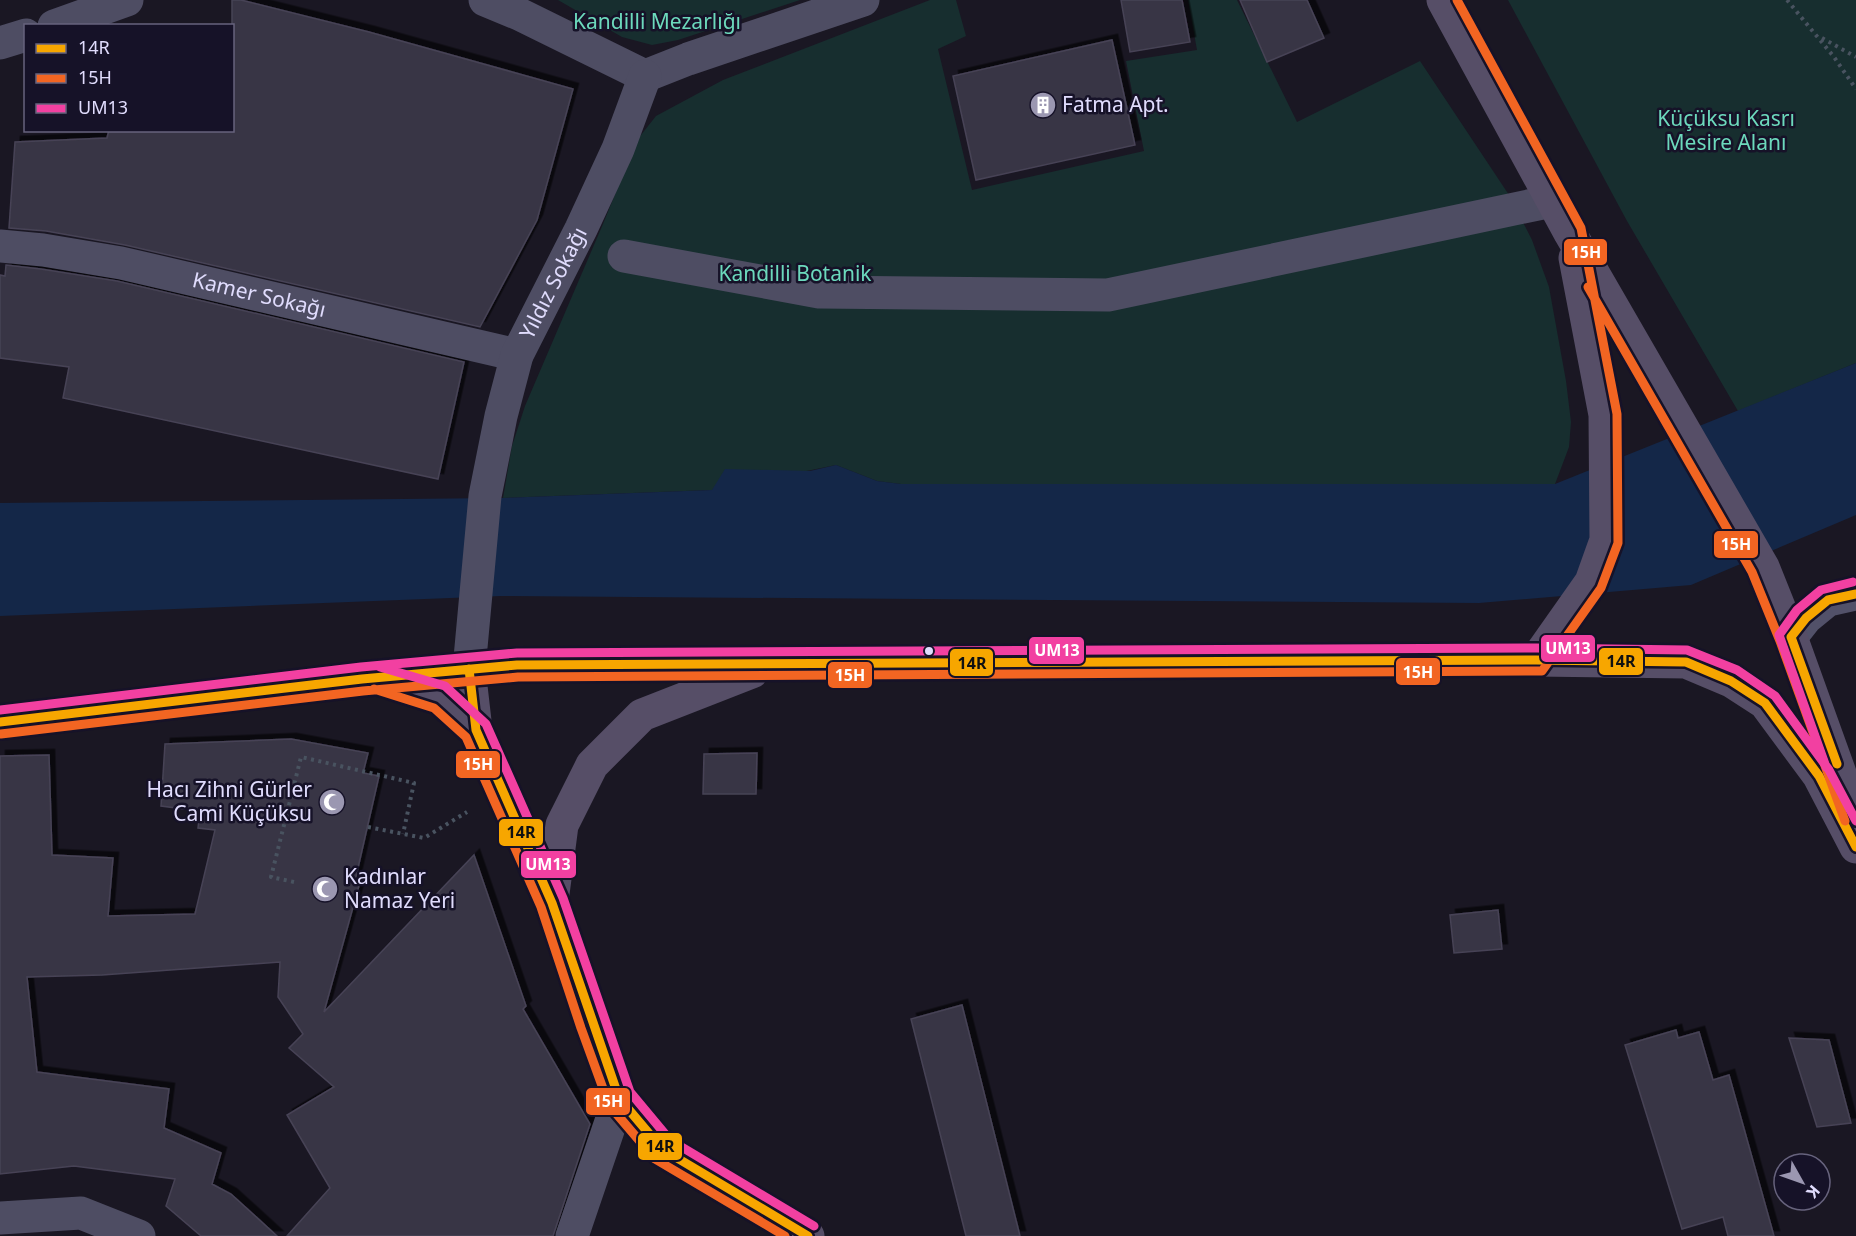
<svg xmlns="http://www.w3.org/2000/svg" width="1856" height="1236" font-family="'Noto Sans',sans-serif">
<defs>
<filter id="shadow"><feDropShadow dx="5.5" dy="-5.5" stdDeviation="0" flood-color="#0009"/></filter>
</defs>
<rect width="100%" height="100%" fill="#1a1723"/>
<path fill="#172e2f" d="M558,0H800L678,40L652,45L622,37Z
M930,0H956L966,36L938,49L972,190L1144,151L1126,61L1197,50L1188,0H1237L1297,122L1420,61L1509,195L1532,240L1549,287L1566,381L1571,422L1569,447L1555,484H901L877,481L836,465L712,490L503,498L512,446L525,406L603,224L637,140L656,116L723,80Z
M1508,0H1856V363L1738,411L1627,221Z"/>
<path fill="#142748" d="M1856,363V515L1691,585L1479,603L501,596L0,616V503L502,498L712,490L725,469L810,471L836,465L877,481L901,484H1555Z"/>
<path fill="#393644" stroke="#474356" stroke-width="1.5" filter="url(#shadow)" d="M232,0H241L369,32L573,89L537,220L480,327L125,245L46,231L9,228L15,142L107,138L109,130H232Z
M1121,0H1182L1190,42L1130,52Z
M1240,0H1307L1324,38L1267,62Z
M1112,40L1135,145L976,180L953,76Z
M6,265L41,269L117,281L464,362L438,479L63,398L69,367L0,358V275L5,276Z
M291,739L368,753L363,773L379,776L355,881L360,882L324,1012L474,855L526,1006L523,1009L590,1124L553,1236H287L330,1188L287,1115L334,1087L289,1048L303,1034L278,997L280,962L102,975L27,977L37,1072L169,1089L164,1128L221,1153L212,1184L231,1194L277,1236H201L166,1206L175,1179L74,1166L0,1174V756L49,755L52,855L113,858L108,916L195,914L215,830L198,828L200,811L161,806L165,744Z
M757,753L756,794H703L704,754Z
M1498,910L1502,949L1454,953L1450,915Z
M962,1005L1020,1236H966L911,1019Z
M1676,1030L1678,1038L1699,1032L1713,1080L1729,1075L1774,1236H1728L1723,1217L1682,1229L1625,1045Z
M1789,1038L1829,1040L1851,1123L1817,1127Z"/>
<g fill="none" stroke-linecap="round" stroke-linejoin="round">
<path stroke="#495360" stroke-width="4" stroke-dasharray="3 4.5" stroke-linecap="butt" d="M1787,0L1834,57L1856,89
M1822,38L1856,57
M368,827L424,838L467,812
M294,882L271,877L301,757L414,783L403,834"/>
<g stroke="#4e4d63" stroke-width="33">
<path d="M485,0L519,14L645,76L688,59L863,0"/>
<path d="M54,26L127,0"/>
<path d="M0,43L26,35"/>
<path id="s1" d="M0,246L43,250L121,263L517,355"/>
<path d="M624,256L819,292L1108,295L1552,201"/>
<path id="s2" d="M469,669L485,496L501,416L517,355L581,229L618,149L645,76"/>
<path d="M0,1218L81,1213L139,1236"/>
<path d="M572,1236L619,1098"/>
</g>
<path stroke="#525169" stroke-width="33" d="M1791,637L1806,618L1828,600L1856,594"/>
<path stroke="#564e67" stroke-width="33" d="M1443,0L1570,233L1763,567L1791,637L1850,801
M1536,660L1591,582L1606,540L1605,415L1575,258
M469,669L476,730L552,903L592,1024L619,1098L662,1149L808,1236
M394,683L440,697L476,730
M0,722L362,679L517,665L1536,660L1686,662L1731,681L1765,703L1819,776L1856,847
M552,901L562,825L592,765L642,715L752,672"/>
<defs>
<path id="bus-1" d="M1791,637L1837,764
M1791,637L1806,618L1828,600L1856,594
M469,669L476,730L552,903L619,1098L662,1149L808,1236
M0,722L362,679L517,665L1536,660L1686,662L1731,681L1765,703L1819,776L1856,847"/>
<path id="bus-2" d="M1588,287L1752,572L1780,641L1845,821
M374,689L434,708L466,737L541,907L581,1028L609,1105L655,1159L785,1236
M1,734L363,691L518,677L1542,671L1601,588L1618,543L1617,414L1581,228L1457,0"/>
<path id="bus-3" d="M380,667L445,686L486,724L563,898L630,1092L670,1140L814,1226
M0,710L361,667L517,653L1536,648L1687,650L1737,670L1775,696L1829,770L1856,821
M1826,767L1779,635L1797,610L1821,590L1853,582"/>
</defs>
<use href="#bus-1" stroke="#161228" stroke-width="14"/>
<use href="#bus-2" stroke="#161228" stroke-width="14"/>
<use href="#bus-3" stroke="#161228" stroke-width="14"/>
<use href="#bus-1" stroke="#f7a600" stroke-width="9"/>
<use href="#bus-2" stroke="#f26522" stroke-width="9"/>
<use href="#bus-3" stroke="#f240a1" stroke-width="9"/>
</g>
<defs>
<symbol id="building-disc" viewBox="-11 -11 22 22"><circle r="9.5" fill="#9b97b1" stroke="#161228"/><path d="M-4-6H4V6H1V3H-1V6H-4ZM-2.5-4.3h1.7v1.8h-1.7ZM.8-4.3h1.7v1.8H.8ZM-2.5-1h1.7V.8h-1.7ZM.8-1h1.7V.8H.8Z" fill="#fff"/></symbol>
<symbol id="mosque-disc" viewBox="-11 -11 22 22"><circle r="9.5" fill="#9b97b1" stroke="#161228"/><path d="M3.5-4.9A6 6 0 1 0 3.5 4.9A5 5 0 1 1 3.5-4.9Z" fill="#fff"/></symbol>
</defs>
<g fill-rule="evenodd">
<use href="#building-disc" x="1028" y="90" width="30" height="30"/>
<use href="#mosque-disc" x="317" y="787" width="30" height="30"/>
<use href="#mosque-disc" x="310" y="874" width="30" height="30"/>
</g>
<circle fill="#e0dcfd" stroke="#161228" stroke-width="2" cx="929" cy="651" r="5"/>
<g text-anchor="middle" stroke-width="5" stroke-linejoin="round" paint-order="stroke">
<g font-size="21" fill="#6cd9bc" stroke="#161228">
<text x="657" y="29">Kandilli Mezarlığı</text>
<text x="1726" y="126">Küçüksu Kasrı<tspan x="1726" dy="24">Mesire Alanı</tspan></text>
<text x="795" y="281">Kandilli Botanik</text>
</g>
<g font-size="21" fill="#e0dcfd" stroke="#161228" text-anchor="start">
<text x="1062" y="112">Fatma Apt.</text>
<text x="312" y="797" text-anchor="end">Hacı Zihni Gürler<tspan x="312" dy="24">Cami Küçüksu</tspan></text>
<text x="344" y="884">Kadınlar<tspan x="344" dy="24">Namaz Yeri</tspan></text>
</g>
<g font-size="21" fill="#e0dcfd" stroke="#161228">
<text dy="7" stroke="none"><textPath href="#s2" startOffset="399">Yıldız Sokağı</textPath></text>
<text dy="7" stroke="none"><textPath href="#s1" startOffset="264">Kamer Sokağı</textPath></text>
</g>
</g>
<g stroke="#161228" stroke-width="2">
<rect x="1563" y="238" width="45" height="28" rx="6" fill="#f26522"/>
<rect x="1713" y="530" width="46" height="29" rx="6" fill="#f26522"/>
<rect x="1540" y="634" width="56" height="29" rx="6" fill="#f240a1"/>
<rect x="1028" y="636" width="57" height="29" rx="6" fill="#f240a1"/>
<rect x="1598" y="647" width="46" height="29" rx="6" fill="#f7a600"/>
<rect x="949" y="648" width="45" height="29" rx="6" fill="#f7a600"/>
<rect x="1395" y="657" width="46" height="29" rx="6" fill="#f26522"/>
<rect x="827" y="661" width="46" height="28" rx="6" fill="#f26522"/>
<rect x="455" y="750" width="46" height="29" rx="6" fill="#f26522"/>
<rect x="498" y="818" width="46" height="29" rx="6" fill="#f7a600"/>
<rect x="520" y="850" width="57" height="29" rx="6" fill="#f240a1"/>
<rect x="585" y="1087" width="46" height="29" rx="6" fill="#f26522"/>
<rect x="637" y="1132" width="46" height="29" rx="6" fill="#f7a600"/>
</g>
<g font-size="16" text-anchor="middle" font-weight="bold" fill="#fff">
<text x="1586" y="258">15H</text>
<text x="1736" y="550">15H</text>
<text x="1568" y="654">UM13</text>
<text x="1057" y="656">UM13</text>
<text x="1418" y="678">15H</text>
<text x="850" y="681">15H</text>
<text x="478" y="770">15H</text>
<text x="548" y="870">UM13</text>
<text x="608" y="1107">15H</text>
</g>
<g font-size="16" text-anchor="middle" font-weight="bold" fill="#111">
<text x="1621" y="667">14R</text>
<text x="972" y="669">14R</text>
<text x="521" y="838">14R</text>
<text x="660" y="1152">14R</text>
</g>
<rect x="24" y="24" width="210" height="108" fill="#161228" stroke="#67637d" stroke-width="1.5"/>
<rect x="36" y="44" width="30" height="9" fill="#f7a600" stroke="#67637d" stroke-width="1.5"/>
<text x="78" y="54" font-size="18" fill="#e0dcfd">14R</text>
<rect x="36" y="74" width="30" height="9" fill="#f26522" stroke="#67637d" stroke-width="1.5"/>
<text x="78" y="84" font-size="18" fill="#e0dcfd">15H</text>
<rect x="36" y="104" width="30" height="9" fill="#f240a1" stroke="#67637d" stroke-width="1.5"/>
<text x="78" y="114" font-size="18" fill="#e0dcfd">UM13</text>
<g transform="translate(1802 1182) rotate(130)"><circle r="28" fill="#161228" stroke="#67637d" stroke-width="1.5"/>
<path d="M0-4.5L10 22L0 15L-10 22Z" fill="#9b97b1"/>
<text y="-9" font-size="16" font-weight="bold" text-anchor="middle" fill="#e0dcfd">K</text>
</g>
</svg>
